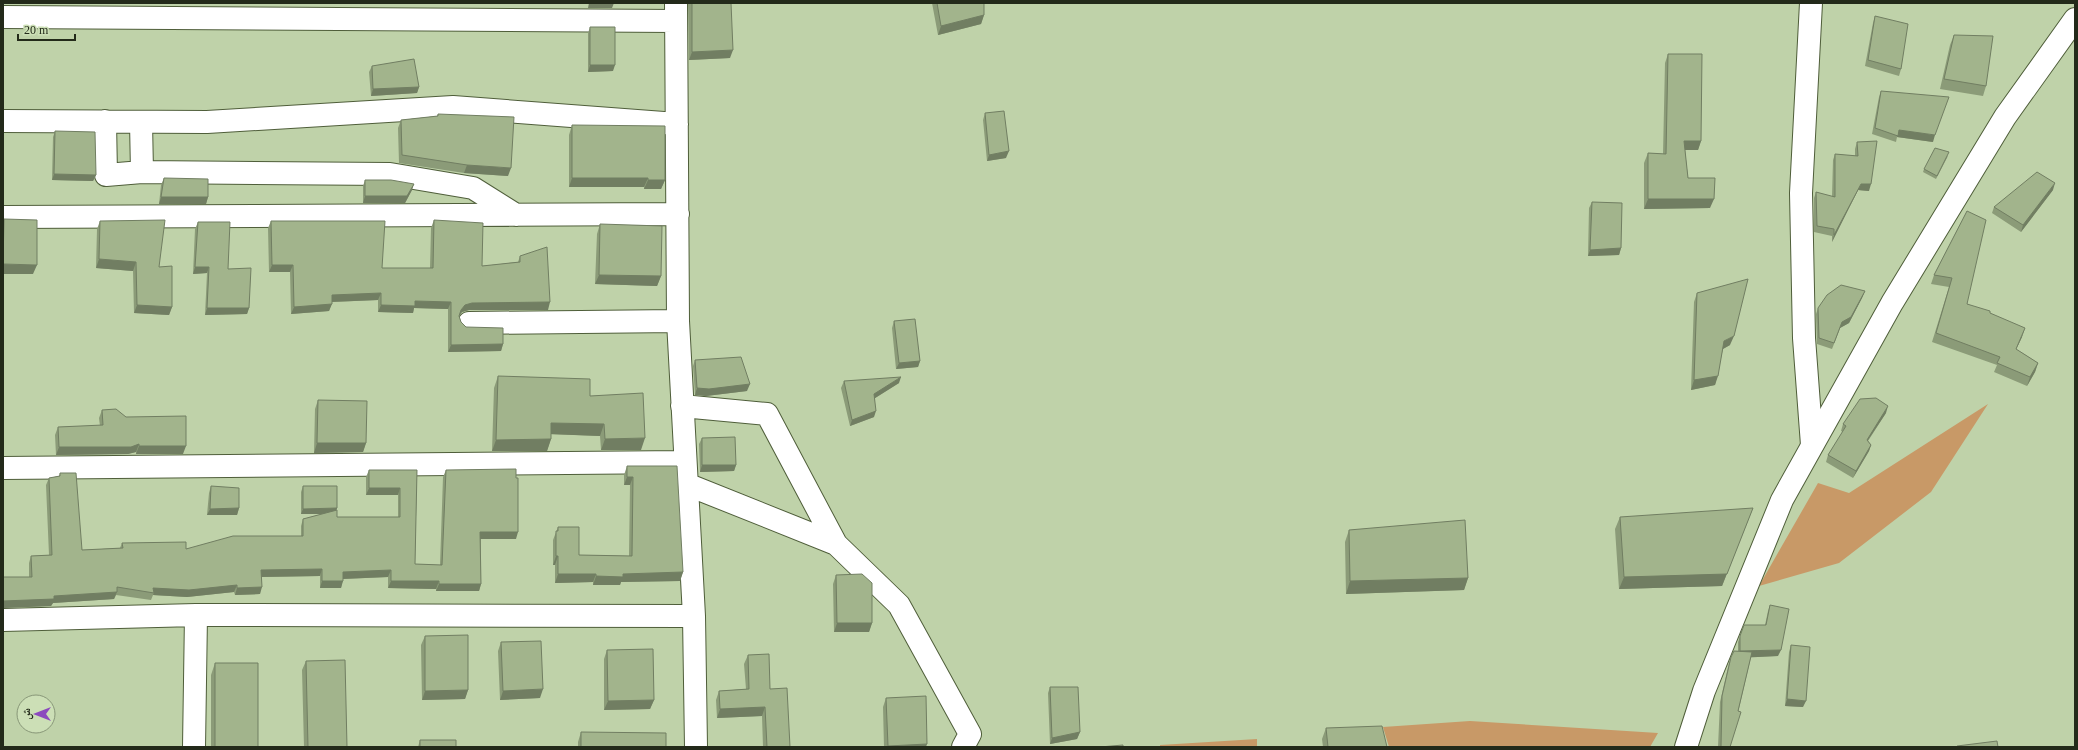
<svg xmlns="http://www.w3.org/2000/svg" width="2078" height="750" font-family="'Times New Roman','Noto Naskh Arabic',serif">
<rect width="100%" height="100%" fill="#bfd2a9"/>
<path fill="#c89967" d="M1988,404L1931,492L1839,563L1759,586L1818,483L1849,493Z
M1470,721L1658,733L1650,747H1389L1383,727Z
M1257,739V747H1160V745Z"/>
<g fill="none" stroke-linecap="round" stroke-linejoin="round">
<defs>
<path id="street" d="M676,3L678,321L694,616
M1811,3L1801,193L1804,338L1812,445
M3,17L676,21
M3,121L207,122L453,107L677,124
M105,121L106,175L142,172L141,122
M142,172L390,174L473,188L516,215
M3,217L678,214
M469,323L678,321
M682,406L767,414L836,544
M3,468L685,462
M686,484L836,544L899,605L970,734L963,747
M3,620L196,615L694,616L696,747
M194,747L196,615"/>
<path id="secondary" d="M1686,747L1704,691L1782,500L1892,303L2005,117L2075,19"/>
</defs>
<use href="#street" stroke="#4f5e3a" stroke-width="24"/>
<use href="#secondary" stroke="#4f5e3a" stroke-width="24"/>
<use href="#street" stroke="#fff" stroke-width="22"/>
<use href="#secondary" stroke="#fff" stroke-width="22"/>
</g>
<path fill="#8b9b78" d="M688,3H731L730,58L689,60Z
M932,3H984V15L981,24L938,35Z
M1875,16L1901,69L1899,76L1865,66L1873,23Z
M590,27L613,71L588,72V33Z
M1954,35L1986,86L1983,96L1940,89L1950,45Z
M1668,54L1701,141L1698,150H1685L1688,178L1710,208L1644,209V163L1648,153L1663,154L1665,63Z
M372,66L419,87L417,93L371,96L369,72Z
M1881,91L1933,142L1897,137L1896,142L1872,134L1879,97Z
M985,113L1006,158L987,161L983,120Z
M438,114L508,176L464,173L399,163L398,128L401,120L437,116Z
M572,125L665,180L661,189H644V187H569V135Z
M55,131L96,175L93,181L52,180L53,137Z
M1857,142L1869,191L1858,190L1832,242V236L1814,232V198L1816,192L1832,197L1833,160L1835,154L1855,156V149Z
M1948,156L1936,179L1923,172L1924,169Z
M164,178L208,197L206,204H159L161,185Z
M365,180L412,190L405,203H363V186Z
M2053,190L2021,232L1992,213L1994,207Z
M1592,202L1621,248L1619,255L1588,256L1589,208Z
M1967,211V304L1990,313L2022,337L2016,349L2038,363L2035,372L2027,386L1994,372L1997,365L1932,342L1949,287L1931,284L1934,275Z
M434,220L482,266L518,262L520,256L548,310H469L462,312L459,316L461,322L466,327L503,344L501,351L448,352V309L414,308L413,313L378,312V300L332,302L329,311L291,314L290,272H269L268,228L271,221L382,268H430L431,228Z
M100,221L159,267L172,307L169,315L134,313L133,271L96,268L97,229Z
M198,222L228,269L249,308L247,314L205,315L207,273L193,274L195,229Z
M600,224L661,276L657,286L595,284L597,234Z
M1865,291L1862,298L1849,323L1840,328L1832,349L1817,344L1816,314L1818,308Z
M1697,293L1730,345L1723,349L1715,385L1691,390L1694,302Z
M894,321L920,361L918,367L896,369L892,328Z
M695,360L747,391L706,396L695,395L693,366Z
M498,376L590,396L641,450H601L600,436L551,434V439L547,451H492L494,388Z
M844,381L899,383L875,398L874,417L850,426L841,388Z
M318,400L366,443L363,452L314,453L315,409Z
M102,410L126,417L183,454H136V452L128,454L56,455L55,435L58,427L100,426L99,418Z
M1886,413L1868,441L1871,445L1869,451L1853,478L1826,462L1828,455L1843,432L1841,431L1843,424Z
M702,438L736,465L734,471L700,472L699,444Z
M627,466L683,572L680,581L621,582L620,585H593V582L555,583V565H553V540L558,527L579,555L629,556L630,485H624V475Z
M369,470H417L415,564L440,565L443,477L446,470L516,539H481V584L479,591H436V589L388,588V577L343,579L341,588H320V576L262,577L260,594L235,595L234,592L187,597L153,595L151,600L116,595L114,599L53,603L51,606L3,608V577H29V563L31,556L49,555L46,485L49,478L59,476L60,473L82,550L120,548L122,543L186,549L301,536V526L303,519L322,514H301V492L303,486L337,508L336,511L337,517H398V495H366V477Z
M211,486L239,508L237,515H207L209,493Z
M1620,517L1748,520L1722,586L1619,589L1615,529Z
M1349,530L1468,578L1464,590L1346,594L1345,542Z
M836,575L872,623L869,632H834L833,584Z
M1770,605L1778,656L1751,657L1730,747H1718L1720,702L1729,663L1734,651H1738V642L1744,625H1765L1768,611Z
M425,636L468,690L465,699L422,700L421,645Z
M501,642L540,698L500,700L498,651Z
M1791,645L1803,707L1785,706L1789,652Z
M607,650L654,700L650,709L604,710V659Z
M748,655L770,689L790,747H763L762,716L717,718L716,700L719,691L746,689L744,664Z
M306,661L347,747H304L302,670Z
M215,663L258,747H211V675Z
M1050,687L1080,732L1077,739L1050,744L1048,693Z
M886,698L926,747H884L883,707Z
M1326,728L1387,747H1323L1322,739Z
M581,732L666,747H578V742Z
M420,740L456,747H418Z"/>
<path fill="#717e62" d="M589,3H614L612,8H588Z
M984,15L981,24L938,35L941,26Z
M733,50L730,58L689,60L692,52Z
M590,65H615L613,71L588,72Z
M419,87L417,93L371,96L373,89Z
M1899,130L1935,135L1933,142L1897,137Z
M1684,141H1701L1698,150H1680Z
M1009,151L1006,158L987,161L989,155Z
M467,165L511,168L508,176L464,173Z
M54,174L96,175L93,181L52,180Z
M572,178H648L644,187H569Z
M648,180H665L661,189H644Z
M2055,183L2053,190L2021,232L2023,225Z
M414,184L412,190L405,203H363L365,196Z
M1861,184H1871L1869,191L1858,190L1832,242L1834,235Z
M161,197H208L206,204H159Z
M1648,199H1714L1710,208L1644,209Z
M1621,248L1619,255L1588,256L1590,250Z
M99,259L136,262L133,271L96,268Z
M3,264L37,265L33,274H3Z
M272,265H293L290,272H269Z
M195,267H209L207,273L193,274Z
M599,275L661,276L657,286L595,284Z
M1865,291L1862,298L1849,323L1840,328L1832,349L1842,322Z
M381,293L378,300L329,302L332,295Z
M415,301L451,302L448,309L414,308L413,313L378,312L381,305Z
M550,302L548,310H469L462,312L458,317L461,310L465,305L472,303Z
M332,304L329,311L291,314L294,307Z
M137,305L172,307L169,315L134,313Z
M207,308H249L247,314L205,315Z
M2025,328L2022,337L2012,358L2016,349Z
M1734,336L1730,345L1721,350L1724,341Z
M503,344L501,351L448,352L451,345Z
M920,361L918,367L896,369L899,363Z
M2038,363L2035,372L2027,386L2030,377Z
M1718,376L1715,385L1691,390L1694,380Z
M901,377L899,383L872,400L874,394Z
M750,384L747,391L706,396L695,395L697,388Z
M1888,406L1886,413L1864,446L1867,440Z
M876,411L874,417L850,426L852,420Z
M551,423L604,424L600,436L547,434Z
M645,438L641,450H601L605,439Z
M551,439L547,451H492L496,440Z
M317,443H366L363,452L314,453Z
M139,444L136,452L128,454L56,455L59,447Z
M1871,445L1869,451L1853,478L1856,471Z
M139,446H186L183,454H136Z
M702,465H736L734,471L700,472Z
M627,477H633L630,485H624Z
M369,488H400L398,495H366Z
M239,508L237,515H207L210,509Z
M337,508L335,514H301L303,509Z
M1753,508L1722,586L1619,589L1624,577Z
M480,532H518L516,539H478Z
M556,556H558L555,565H553Z
M322,569L320,576L259,577L261,570Z
M391,570L388,577L341,579L343,572Z
M683,572L680,581L621,582L620,585H593L596,576L623,574Z
M558,574H596L593,582L555,583Z
M1468,578L1464,590L1346,594L1350,581Z
M322,581H343L341,588H320Z
M391,581H439L436,589L388,588Z
M439,584H481L479,591H436Z
M237,585L234,592L187,597L153,595L154,593L153,588Z
M262,587L260,594L235,595L237,588Z
M117,592L114,599L53,603L51,606L3,608V601L54,596Z
M837,623H872L869,632H834Z
M1781,650L1778,656L1738,658L1740,651Z
M543,689L540,698L500,700L503,691Z
M468,690L465,699L422,700L425,691Z
M1787,699L1806,701L1803,707L1785,706Z
M654,700L650,709L604,710L608,701Z
M765,707L762,716L717,718L720,709Z
M1080,732L1077,739L1050,744L1052,738Z
M927,744L926,747H887L888,746Z"/>
<path fill="#a2b48c" stroke="#717e62" d="M692,3H731L733,50L692,52Z
M937,3H984V15L941,26Z
M1875,16L1908,24L1901,69L1868,60Z
M590,27H615V65H590Z
M1954,35L1993,36L1986,86L1944,79Z
M1668,54H1702L1701,141H1684L1688,178H1715L1714,199H1648V153L1666,154Z
M414,59L419,87L373,89L372,66Z
M1881,91L1949,97L1935,135L1899,130L1898,136L1875,128Z
M1004,111L1009,151L989,155L985,113Z
M438,114L514,117L511,168L467,165L402,155L401,120L438,116Z
M572,125L665,126V180H648V178H572Z
M55,131L95,132L96,175L54,174Z
M1877,141L1871,184H1861L1834,235V229L1817,226L1816,192L1835,197V154L1858,156L1857,142Z
M1935,148L1949,152L1937,176L1924,169Z
M2037,172L2055,183L2023,225L1994,207Z
M164,178L208,179V197H161Z
M365,180H391L414,184L407,196H365Z
M1592,202L1622,203L1621,248L1590,250Z
M1967,211L1986,220L1967,304L1990,311V313L2025,328L2016,349L2038,363L2030,377L1997,363L2000,357L1936,333L1952,278L1934,275Z
M4,219L37,220V265L3,264Z
M165,220L159,267L172,266V307L137,305L136,262L99,259L100,221Z
M434,220L483,223L482,266L520,262V256L547,247L550,302L472,303L465,305L461,310L459,316L461,322L466,327L503,328V344L451,345V302L415,301V306L381,305V293L332,295V304L294,307L293,265H272L271,221H385L382,268H433Z
M198,222H230L228,269L251,268L249,308H207L209,267H195Z
M600,224L662,226L661,276L599,275Z
M1748,279L1734,336L1724,341L1718,376L1694,380L1697,293Z
M1841,285L1865,291L1851,317L1842,322L1834,343L1819,338L1818,308L1827,295Z
M915,319L920,361L899,363L894,321Z
M741,357L750,384L709,389L697,388L695,360Z
M498,376L590,379V396L643,393L645,438L605,439L604,424L551,423V439L496,440Z
M901,377L874,394L876,411L852,420L844,381Z
M1876,398L1888,406L1867,440L1871,445L1856,471L1828,455L1846,426L1843,424L1860,399Z
M318,400L367,401L366,443H317Z
M116,409L126,417L186,416V446H139V444L131,447H59L58,427L103,425L102,410Z
M735,437L736,465H702V438Z
M627,466H677L683,572L623,574V577L596,576V574H558V556H556V531H558V527H579V555L632,556L633,477H627Z
M516,469V478H518V532H480L481,584H439V581H391V570L343,572V581H322V569L261,570L262,587L237,588V585L189,590L153,588L154,593L117,587V592L54,596V599L3,601V577H32L31,556L52,555L49,478L60,476V473H76L82,550L123,548L122,543L186,542V549L233,536H303V519L337,510V517H400V488H369V470H417L415,564L442,565L446,470Z
M211,486L239,488V508L210,509Z
M303,486H337V508L303,509Z
M1753,508L1727,574L1624,577L1620,517Z
M1465,520L1468,578L1350,581L1349,530Z
M862,574L872,583V623H837L836,575Z
M1770,605L1789,609L1781,650L1740,651V636L1744,625H1766Z
M468,635V690L425,691V636Z
M541,641L543,689L503,691L501,642Z
M1791,645L1810,647L1806,701L1787,699Z
M653,649L654,700L608,701L607,650Z
M1734,651L1752,652L1738,711L1741,712L1730,747H1721L1722,696L1731,657Z
M769,654L770,689L787,688L790,747H767L765,707L720,709L719,691L749,689L748,655Z
M345,660L347,747H308L306,661Z
M215,663H258V747H215Z
M1050,687H1078L1080,732L1052,738Z
M926,696L927,744L888,746L886,698Z
M1382,726L1387,747H1328L1326,728Z
M581,732L666,733V747H581Z
M420,740H456V747H420Z
M1997,741L1998,747H1957V746Z
M1123,745V747H1100Z"/>
<rect width="2078" height="750" fill="none" stroke="#232a1a" stroke-width="8"/>
<g transform="translate(36 714) rotate(270)"><circle r="19" fill="#ccdfb6" stroke="#889778"/>
<path d="M0-3L7 15L0 10L-7 15Z" fill="#8c4abe"/>
<text y="-6" font-size="11" font-weight="bold" text-anchor="middle" fill="#232a1a">ش</text>
</g>
<path d="M18 34v6h57v-6" fill="none" stroke="#232a1a" stroke-width="2"/>
<text x="24" y="34" font-size="12" fill="#232a1a" stroke="#ccdfb6" stroke-width="3" paint-order="stroke">20 m</text>
</svg>
